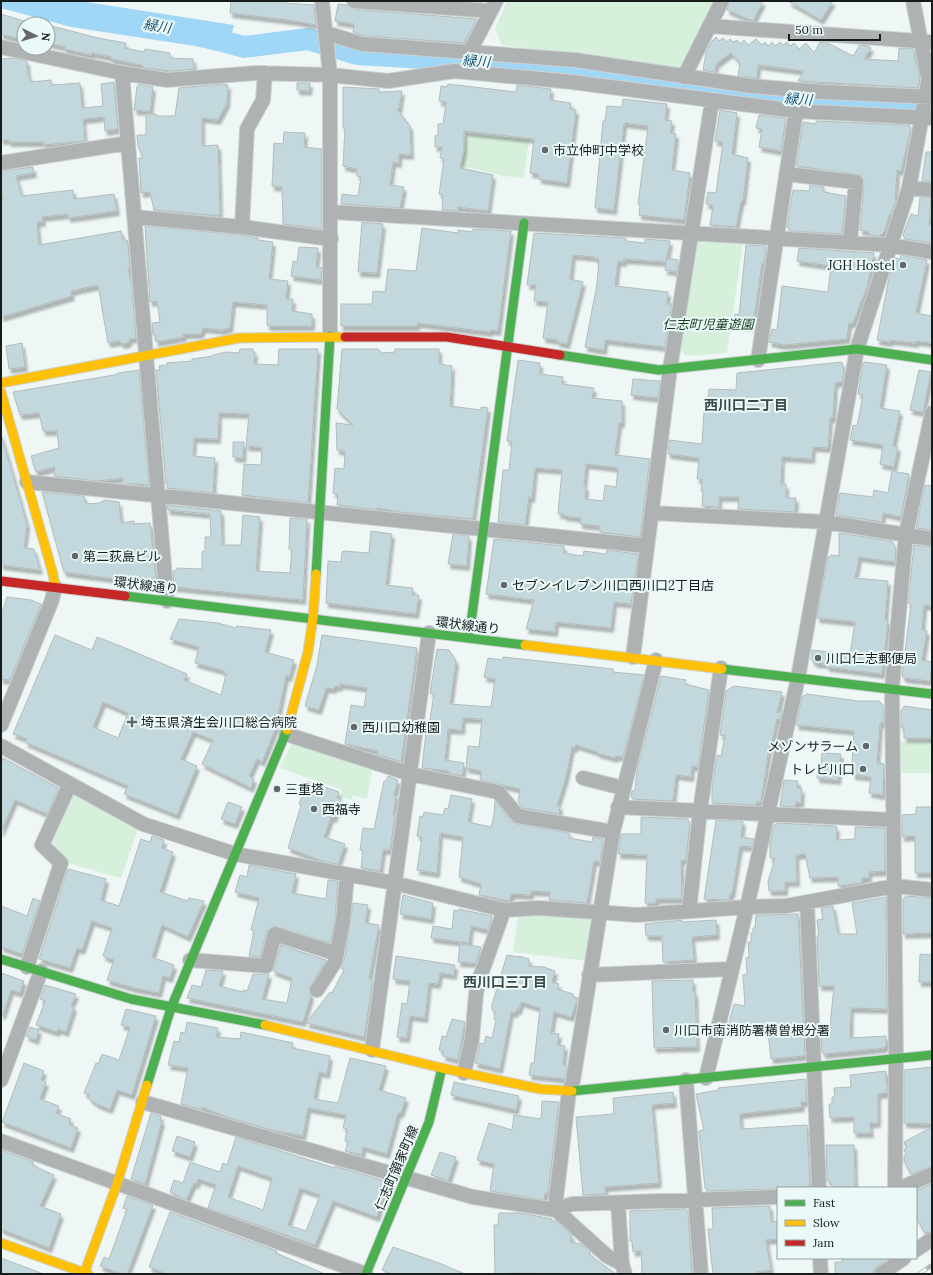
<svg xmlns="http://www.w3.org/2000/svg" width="933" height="1275" font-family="Lora,'Noto Sans JP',serif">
<defs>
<filter id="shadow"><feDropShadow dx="2.5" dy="4.5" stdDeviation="1" flood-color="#0004"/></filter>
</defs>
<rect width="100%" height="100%" fill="#eef6f6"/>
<path fill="#d6f0db" d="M507,1H714L682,69L502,45L495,29Z
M466,134L529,140L524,178L504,176L461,166Z
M702,239L743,243L727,353L685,356L680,348L697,243Z
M932,741V773H899V742Z
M292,742L372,770L367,799L353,795L351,800L340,796L342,790L280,768Z
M72,791L137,827V832L121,878L64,862L48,847Z
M537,914L589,918L593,926L587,961L513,952L518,916Z"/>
<path fill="#a0d6f6" d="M1,1H80L234,25L227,53L195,46L71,27L1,8Z"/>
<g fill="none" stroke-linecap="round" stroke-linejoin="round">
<path stroke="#a0d6f6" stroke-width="22" d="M200,35L244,47L308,39L357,54L493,62L782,98L932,107"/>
</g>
<path fill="#c2d8dd" stroke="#b5bbbc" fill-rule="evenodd" filter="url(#shadow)" d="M231,1H286L285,3L314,5L316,25L296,21L230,13Z
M730,1H763L753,21L727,10Z
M788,1H833L821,20Z
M338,4L347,5L353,9L477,19L464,43L364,36L353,32L354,24L335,21Z
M1,14L24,21V40L1,34Z
M48,25L98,38L126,43L125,48L144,52L145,49L170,53V58L193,59L194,69L171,71L143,68L142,65L111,59V57L92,53L91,55L64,49L65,47L48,43Z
M716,37L719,41L723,38L726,42L730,39L733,42L737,40L740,44L744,40L748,45L756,39L762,45L765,42L768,46L772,42L775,46L780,42L783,45L787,42L790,46L794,43L799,49L806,43L814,53L820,42L828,43L853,56L860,45L868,46L871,48L864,59L898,61L899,48L914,49L915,62H916L920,78L918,88L798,81L804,71L758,65L757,78L738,76L740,63L731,53L716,64L715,72L703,70L706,52L712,41Z
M14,58L27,61L28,76H30V82L51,80L52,85L80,83L82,108L103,106L101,84L114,82L118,129L105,131L104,117L83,119L85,141L44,145V142H9V140H1V59Z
M297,83H310L309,91L297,90Z
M139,84L153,87L150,111L134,110L137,86Z
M223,84L228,85L227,103L218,120L202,118V146L218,145L220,216L154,210L150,192L141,193L139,158H143L138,146L137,135H146V114H156V116H175L179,88Z
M448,84L516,92L517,85L551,89L550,100L571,103L570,109L576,110L567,183L539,179V174L530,173L534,139L464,131V149L460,168L493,175L488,211L458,207V211L442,210L443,195L439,194L444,159L440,158L442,147H435V136L438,135V124H443L446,102L439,101L441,86L447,87Z
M343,87L379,89V92L402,91L399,109H397L410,126L411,155L399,154V163L393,162L390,185L404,187L400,208L341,204L342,194L358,196L361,177L357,176V169L343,166L345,128H343Z
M623,99L667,104L665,120L672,121L670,133L676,134L672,170L690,173L684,220L639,215L640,205L638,204L648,126L624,123L614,210L595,208L603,121H605L607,106L622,107Z
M720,110L737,113L732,154L748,158L743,200L741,202L736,227L710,225L713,206L706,204L708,192L716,193L723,142L715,141Z
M759,115L786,118L781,151L759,147L762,129L756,128Z
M816,121L909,125L911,128L901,171L897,170L895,203L891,215H889L885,231L880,236L868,235L869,232L860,230L864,183L861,175L796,166L803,122L816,124Z
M284,132L305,133L304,147L322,149V229L283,224L282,187L272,186L274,143L283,144Z
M926,152H932V181H922Z
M33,167L34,173L16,176L22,196L73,190L74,199L114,194L117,211L68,218V214L42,217L43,222H37L39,245L121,231L123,240H127L128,244L130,269H128L132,286L136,338L130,339L128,343L122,344L119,341L108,343L98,285L71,291L72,296L1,317V200H3L1,189V171Z
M810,185L824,187V192L846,196L842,234L790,231L787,227L793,190L809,191Z
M920,197L931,198L929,225H932V243L905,239L903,235L911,214L918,216Z
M362,222L383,224L377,273L358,272Z
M145,226L241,235L258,238V240L273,242L269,279L288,281L286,299H293L292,311L312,314V326H269L267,325V305L233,302L230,328L222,330L203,328L201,334H183L184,337L156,342L155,334L153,335L152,323L160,322L157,301L150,302Z
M422,228L458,233V230L473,232V229L511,231L498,331L490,330V332L417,323V326H341V304H372L373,291L385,292L388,269L416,271Z
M534,233L626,238V241L645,243V239L670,241L666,262L624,259V262L618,261L615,286L668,292L667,304H672L665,347L605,340L604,350L585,347L597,284L599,259H595V257L573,255L570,279L583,282L567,344L557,342L558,340L543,338L548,302L534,301L536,285H527Z
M746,245L766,246V249L764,263H762L753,327L733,324L735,314L739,315Z
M299,247L318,248L316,267L322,268L321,280L291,276L293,261L297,262Z
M799,248L874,253L867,287L853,323H849L847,339L783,345L769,342L772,329L777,330L782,286L828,292L831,266L797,261Z
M901,255L927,260L916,313L932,316V343L916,341V343L890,340V342L877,340L889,278L895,258L900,259Z
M667,258L678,260L677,272L665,270Z
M22,343L25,367L9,369L6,346Z
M240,349H253V352H255L254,364L278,365L279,349H318L308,503L242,495L244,464L261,465L262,447L246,446L249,414L219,413L218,439L194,438L193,456L215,458L213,493L167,488L168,484H166L156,370H160L159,366L167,365V363L192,361V359L213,356V355L226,352L239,353Z
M342,349H378L382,353L395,352V349H439V364L452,366L450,406L481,410V407L488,408L473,519L400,512L377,508V510L337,505L338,494L333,493L335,468L344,469L345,451L337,450L336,423L353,425L337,409Z
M518,360L540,363V374L563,377L562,384L594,388L592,398L622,401V423H619L615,455L650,459L640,537L600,532V526L580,524L581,518L564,516V514H558L562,470L535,468L532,498L529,497L525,525L498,522L503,470H509L512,442L507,441ZM586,464L618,468L616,487L605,485L603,501L585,499L586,487L584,486Z
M842,362L844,373L842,382L835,383L833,418H830L828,448L813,447L812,459L782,457L781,484H786V498H796L795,512L738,509L739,497H719V507L702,506L703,491H701L702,479H697L699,458L668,454L669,440L702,444L704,411L707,412L709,389L736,390L737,373Z
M865,362L887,365L880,408L900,411L893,446L898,447L894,467L880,464L883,445L850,440L853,425L857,426L863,395L858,394L863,363Z
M139,370L149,486L142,484H126L123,482V478L97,481L54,476L55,467L36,472L31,456L59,448L57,431H43L39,413L20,415L13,392L114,375L118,373Z
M919,370L931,372L923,412L910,410Z
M633,379L660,381L658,398L631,395Z
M1,434L27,524L24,548L34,549L40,570L1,565Z
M233,442H244L243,458L233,457Z
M892,471L909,474L901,517L883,513L882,522L836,515L840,493L873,497L874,490L888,493Z
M925,485L932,486V530L916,528Z
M42,492L84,496L86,504L99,503L105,500L119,502L121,523L134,521V524L150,523L156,578L130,581L64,572Z
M167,505L221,511L222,545H241L243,515L260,517L256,571L290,573L292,549H289L290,518L307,519L303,600L174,587L173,571L177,570V568L202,569V552L205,551V537H211L210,514L168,510Z
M371,531L392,534L386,585L413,588L412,595H419L416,614L326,603L328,561L341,562L342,552L344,551L369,553Z
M839,533L892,541L896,548L895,562L859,557L855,578L888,581L885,620H888L884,656H886V659L884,657L882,674L827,667V664L815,663L811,659L812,650L850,654L855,622L817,618L828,557H830L831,555L839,556Z
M453,534L469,536L467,566L448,564Z
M494,539L564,546V553L583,556L584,551L606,554L607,550L638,554L631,604L614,602L611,628L556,622L555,632L526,629L534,600L486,594Z
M914,545L932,547V606L924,605L922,630L927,631L922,660L932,662L930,681L904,678L902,676L911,604L908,603Z
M7,597L31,600L41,604L10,680L1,679V610H3Z
M179,619L218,623L236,628L237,626L271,630L265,652L294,660L289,677L286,676L275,730L262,762L257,759L249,776L254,779L251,788L202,764L213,740L193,732L181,759L197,766L177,815L124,794L128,786L25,742L27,739L13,734L55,635L92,650L97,637L123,647L187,674L184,680L221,695L226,674L224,673V671L195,663L199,647L170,639ZM103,702L128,713L118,738L93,727Z
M322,635L417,648L401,762L377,754L378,751L345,744L351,705L364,707L367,688L340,684V687L335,686L334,689L326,688L319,710L305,706L317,665Z
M437,649L449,650L456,661L450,704L491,707L495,679L484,677L488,658L502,660L503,657L613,669V672L644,675L623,757L616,756L615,758L597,753L598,752L576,745L575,748L572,747L566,777L557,806H560L559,814L523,808L518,802L520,789L480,780L481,771L466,768L468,746L479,747L482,719L463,718L462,730L448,729L445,760L464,763L462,776L449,773V771L422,768L426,732H428L434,694L430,693Z
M661,676L686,680L685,684L709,690L698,767L692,766L691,777L676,775L673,801L633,799L631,797L632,791L635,790L637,770Z
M734,686L782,692L777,713L782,710L780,720L777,719L772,742H770L761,802H757L756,805L712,803V787L717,755L721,756L725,736L720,735L726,691Z
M807,694L858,701H879L884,706V723H880L877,763L884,764L883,795L869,793L871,777L853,775L852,763L854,731L796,725L802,697Z
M904,706L932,710V738H904V728H901V711Z
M822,753L841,754L838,780L817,778L818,765H821Z
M3,758L59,788L47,814L15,800L1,832V763Z
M388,776L398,780L394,795L396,796L393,815H395L390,850H383L380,871L361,868L363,851L360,850L363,828L374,829L384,781H386Z
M784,780L798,781L797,788L802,789L801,803L796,802L795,807L780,806Z
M307,781L339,792L337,798L341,799L334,818L331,817L324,837L345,844L338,864L325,862L288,848L301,805L299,804Z
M451,795L472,799L468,822L491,827L494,815L495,801L511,821L517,824L570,833L569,838L592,842L593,837L603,839L600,862L594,861L587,903L549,900L550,892L531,891V895L512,894L509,901L479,895L481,884L459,877L463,837L440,833L437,873L417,870L422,838L417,836L420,816L423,817L424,812L443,815L445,808L448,809Z
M228,802L242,807L235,824L221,819Z
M916,807H932V873H915V836L902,837V815L916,814Z
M641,817L688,819V821L690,822L686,860H681L682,899H656V903H645L647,855L618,854L621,834H641Z
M716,820L743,821L741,837L754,839L752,847L740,846L732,894H730L729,900L704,899Z
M779,823L834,826L837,827L836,840L855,839V827L885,828V871L869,872V878H862V883L838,886V877L810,878L805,854L796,855L797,882H785V891H769L768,882L775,858H770V843L774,825Z
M152,836L164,840L162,848L173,852L160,892L188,901L189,898L204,901L188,937L162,925L152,957L174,965L170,978L163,976L159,993L134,988L107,980L114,960L103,956L112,928L92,921L82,950L77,948L70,968L39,959L68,869L106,879L101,900L119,906L141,839L150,842Z
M249,865L296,874L292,893L326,899L328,880L338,881L335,920L330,943L274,926L267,931L260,957L249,956L254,931L251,930L259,898L235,892L240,875L247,877Z
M403,895L433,903L431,919L400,914Z
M906,896L932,898V933L903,934V899Z
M886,897L887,1009L851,1008L850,1038L886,1036V1046L884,1048L824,1054L822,1052L821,1036H829L834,986H819L817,936H819L817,920L823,919L821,908L833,906L838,934H857L852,903Z
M33,898L40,901L22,954L1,947V906L27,916Z
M353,903L368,905L365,923L379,925L369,979H372V987L364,1037L306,1023L330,992L332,993L344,970L341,968L345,956Z
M459,909L492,916L488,930L471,926L469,943L431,938L433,926L452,929L454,910L458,911Z
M798,914L805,1055L803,1056L771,1059L768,1032L729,1023L734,1004L745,1006L743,975L747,974L746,958L749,957L748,942H751V933H753V928H755L756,915Z
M682,920V922L716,920L717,935L692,937L694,960L663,962L662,936H646L645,924Z
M460,944L481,947L476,963L458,962Z
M281,945L326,960L310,986L309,990L311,996L303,1022L187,998L192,985L201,987L206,970L223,971L219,986L243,992V990L247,991L253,974H269L262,999L287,1003L292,978L273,971Z
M920,954L932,955V982H919Z
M507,955L519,957V956L529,959V966L544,967L555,971L552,982L559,984L557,989L573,994V997L578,998L571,1017L554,1012L551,1033L559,1034L557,1045L565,1046L563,1065L567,1066L565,1079L529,1075L531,1063H534L540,1008L521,1002L519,1010L517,1009L515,1013L511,1012L500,1069L475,1063L480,1043L484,1044L486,1036L492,1038L496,1020L494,1019L495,1012L492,1010V1005Z
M396,956L455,965L454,975L440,973L438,984L429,983L425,1018L410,1016L407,1038L397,1037L402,1003L407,1004L410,981L393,979Z
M1,973L24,981L20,993L11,990L3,1015H1Z
M693,980V992H695L697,1047L654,1048L652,981Z
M45,985L76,994L71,1006L74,1007L66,1032L58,1029L57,1032L36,1025L45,1001L40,999Z
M126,1009L156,1016L132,1095L117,1090L110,1109L97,1104L89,1098V1095L84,1093L96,1063L98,1064L102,1054L119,1060L130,1027L121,1025Z
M452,1019L465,1022L458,1060L443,1056L444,1052L439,1050L442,1036L446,1037Z
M187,1022L218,1028L216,1037L240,1039L241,1032L293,1043L292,1048L330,1056L327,1074L319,1072L314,1099L338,1103L350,1058L386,1066L379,1090L406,1098L401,1113H398L387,1154L363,1147L362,1155L345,1151L348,1142L345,1141L347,1129L343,1128L346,1115L308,1108L303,1136L267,1129L224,1116L202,1107V1110L181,1104L188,1068L168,1065L174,1041L179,1042L181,1032L185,1033Z
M30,1027L39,1030L36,1040L26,1036Z
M24,1063L44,1071L41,1080L46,1082L40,1099L59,1106L56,1113L71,1119L69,1124L78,1128L71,1148L2,1122Z
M932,1067V1124L904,1123V1070Z
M886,1071L887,1093L878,1094V1123H870L871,1133H854V1117L830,1118L829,1104H832V1097H835L834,1088L851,1087L850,1075Z
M806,1079V1102H801L802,1107L740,1114L741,1129L807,1125L810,1185H808V1188L708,1191L705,1188L699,1131L704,1130L696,1094L719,1090L718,1088Z
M454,1082L519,1096L516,1110L451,1095Z
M673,1092L674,1103L652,1105L659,1183L605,1187V1194L583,1195L576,1117L614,1114L613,1098Z
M542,1101L559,1102L548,1193H545L544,1200L490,1191L494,1164L477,1160L489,1123L512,1130L514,1115L541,1119Z
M151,1113L161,1116L160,1120L162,1121L145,1184L131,1179Z
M932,1127V1166L911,1174L904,1161V1156L906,1154L904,1150L906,1148L904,1142Z
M177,1136L195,1142L190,1157L172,1151Z
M236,1137L335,1168V1166L388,1182L377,1217L333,1201L315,1245L208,1208L216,1185L198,1179L197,1184L194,1183L186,1200L170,1192L174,1180L183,1183L190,1162L220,1172L223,1163L227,1165ZM238,1166L272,1178L263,1210L228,1197ZM300,1188L320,1195L306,1231L288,1225Z
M826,1145H854L855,1187H833L830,1181H827Z
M1,1150L34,1162L32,1165L54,1175L40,1206L61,1214L49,1248L1,1229Z
M440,1152L456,1157L448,1181L431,1175Z
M932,1183V1231L925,1233L916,1217V1191Z
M127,1196L153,1205L127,1274H122L100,1266L104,1257L109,1259L127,1209L123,1208Z
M770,1206L771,1222L778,1221V1239L766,1240L771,1270L756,1272V1274H713L708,1229H713L712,1208Z
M685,1209L688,1211L692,1274H642L641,1251L633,1252L632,1241H630V1211Z
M170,1212L277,1251L276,1253L325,1274H167L149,1267Z
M499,1213H521L552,1219V1221H556L572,1236L570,1242L581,1244L590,1252V1255L616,1274L509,1273V1274H495L494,1225H498Z
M393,1247L439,1263L465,1274H392L382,1270Z
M1,1258L41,1273V1274H1Z
M842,1258H889L876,1267L872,1274H835V1262H842Z"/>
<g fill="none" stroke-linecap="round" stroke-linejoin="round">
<defs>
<path id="street" d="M322,1L330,75V336
M354,1L491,11
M913,1L927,73
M709,26L932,42
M326,33L362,44L575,60L751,86L824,92L932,97
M1,47L122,73L167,80L257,73L330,75L388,81L454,71L572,82L796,111L931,118
M470,51L496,1
M122,73L167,601
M684,77L722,1
M1,163L128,143
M786,174L856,182L850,242
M909,188L932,190
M331,212L890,245L932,252
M135,217L242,227L331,239
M242,227L247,129L263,100L265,73
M758,360L796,111
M27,482L647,546
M652,513L826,522L932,539
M633,657L670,369L712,101
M1,725L52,600L55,587
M286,734L410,774L498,792L518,816L613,832
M1,746L143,824L235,854L394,883L504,910L539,908L637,915L747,907L786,906L895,886L932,890
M583,778L623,788
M618,807L893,820
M807,902L819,1188
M689,911L700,811L721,668
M190,960L266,966L275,934L337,954
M27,967L61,863L42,845L70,784
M589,975L732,969
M317,990L335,962L343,921L347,875
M372,1050L429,633
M464,1073L472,1039L476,994L479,980L504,910
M706,1078L747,907L798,678L857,349L909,188L932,60
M1,1080L41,971
M686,1080L701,1274
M143,1102L473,1197L556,1210L572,1204L778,1197
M1,1141L366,1274
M895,1188L896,1059L892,689L906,534L932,413
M901,1188L932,1174
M618,1203L622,1264L625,1274
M916,1250L932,1239
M820,1258L821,1274
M622,1264L607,1256L556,1210V1198L569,1091L573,1081L613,832L656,660
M881,1274L904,1258"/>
<path id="fast" d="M560,355L659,370L857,349L932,360
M316,574L330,336
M125,596L525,645
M469,638L524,223
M722,669L932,694
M1,959L131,999L265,1025
M147,1085L171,1008L287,730
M572,1091L932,1055
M366,1274L429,1122L442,1068"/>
<path id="slow" d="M1,383L239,338L345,337
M1,392L53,574L55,587
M525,645L722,669
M287,730L308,652L313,618L316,574
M265,1025L442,1068L540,1089L572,1091
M1,1243L88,1274
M84,1274L117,1184L147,1085"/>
<path id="jam" d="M345,337H447L560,355
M1,581L125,596"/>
</defs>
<use href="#street" stroke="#ccd2d2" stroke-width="16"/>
<use href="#fast" stroke="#ccd2d2" stroke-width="11"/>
<use href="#slow" stroke="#ccd2d2" stroke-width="11"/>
<use href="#jam" stroke="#ccd2d2" stroke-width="11"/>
<use href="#street" stroke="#afb2b2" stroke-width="14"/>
<use href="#fast" stroke="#4caf50" stroke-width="9"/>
<use href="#slow" stroke="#ffc107" stroke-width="9"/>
<use href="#jam" stroke="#c62828" stroke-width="9"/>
<defs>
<path id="rail" d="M919,1274L932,1265"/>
</defs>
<use href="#rail" stroke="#b2b6b6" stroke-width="4.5"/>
<use href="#rail" stroke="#ebfaf9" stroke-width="3" stroke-dasharray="9" stroke-linecap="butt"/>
</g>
<g fill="#626868" stroke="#ebfaf9" stroke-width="1.5">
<circle cx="545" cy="150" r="4"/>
<circle cx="903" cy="265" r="4"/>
<circle cx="75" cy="556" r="4"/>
<circle cx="504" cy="585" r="4"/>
<circle cx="818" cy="658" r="4"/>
<path d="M130 716h4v4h4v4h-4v4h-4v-4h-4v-4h4z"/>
<circle cx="354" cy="727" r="4"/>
<circle cx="866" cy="746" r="4"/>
<circle cx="863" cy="769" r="4"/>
<circle cx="277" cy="789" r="4"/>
<circle cx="314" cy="809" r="4"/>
<circle cx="666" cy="1030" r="4"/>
</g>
<g text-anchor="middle" stroke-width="4" stroke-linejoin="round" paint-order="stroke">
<g font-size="13" fill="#161b1b" stroke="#ebfaf9" text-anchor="start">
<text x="553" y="155">市立仲町中学校</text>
<text x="895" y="270" text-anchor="end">JGH Hostel</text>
<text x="83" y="561">第二荻島ビル</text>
<text x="512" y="590">セブンイレブン川口西川口2丁目店</text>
<text x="826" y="663">川口仁志郵便局</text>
<text x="141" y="727">埼玉県済生会川口総合病院</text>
<text x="362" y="732">西川口幼稚園</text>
<text x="858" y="751" text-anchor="end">メゾンサラーム</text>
<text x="855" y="774" text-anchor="end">トレビ川口</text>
<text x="285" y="794">三重塔</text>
<text x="322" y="814">西福寺</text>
<text x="674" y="1035">川口市南消防署横曽根分署</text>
</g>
<g font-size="13" font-style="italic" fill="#133c19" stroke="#ebfaf9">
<text x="708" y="329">仁志町児童遊園</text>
</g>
<g font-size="13" fill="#161b1b" stroke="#ebfaf9">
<text transform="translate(146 585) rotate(7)" y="5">環状線通り</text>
<text transform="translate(468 625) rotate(7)" y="5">環状線通り</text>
<text transform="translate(396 1168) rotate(-67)" y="5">仁志町領家町線</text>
</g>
<g font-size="14" font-style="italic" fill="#1e5574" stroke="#ebfaf9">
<text transform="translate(157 26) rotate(9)" y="5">緑川</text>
<text transform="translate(476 61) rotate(4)" y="5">緑川</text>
<text transform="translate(798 99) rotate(4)" y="5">緑川</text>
</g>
<g font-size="14" font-weight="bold" fill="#3d4a49" stroke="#ebfaf9">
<text x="746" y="410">西川口二丁目</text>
<text x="505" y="987">西川口三丁目</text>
</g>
</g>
<rect width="933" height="1275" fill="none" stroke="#161b1b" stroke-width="4"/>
<rect x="777" y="1187" width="140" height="72" fill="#ebfaf9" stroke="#96a1a0"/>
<rect x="785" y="1200" width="20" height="6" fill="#4caf50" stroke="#96a1a0"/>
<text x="813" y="1207" font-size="12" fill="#161b1b">Fast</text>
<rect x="785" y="1220" width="20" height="6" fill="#ffc107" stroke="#96a1a0"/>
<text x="813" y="1227" font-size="12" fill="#161b1b">Slow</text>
<rect x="785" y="1240" width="20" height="6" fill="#c62828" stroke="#96a1a0"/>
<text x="813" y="1247" font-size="12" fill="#161b1b">Jam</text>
<g transform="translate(36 36) rotate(95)"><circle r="19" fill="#ebfaf9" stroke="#96a1a0"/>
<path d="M0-3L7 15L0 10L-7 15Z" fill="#626868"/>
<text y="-6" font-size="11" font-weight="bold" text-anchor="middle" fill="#161b1b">N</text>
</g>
<path d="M789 34v6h91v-6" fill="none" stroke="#161b1b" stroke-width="2"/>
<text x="795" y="34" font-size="12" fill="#161b1b" stroke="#ebfaf9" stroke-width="3" paint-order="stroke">50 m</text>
</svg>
